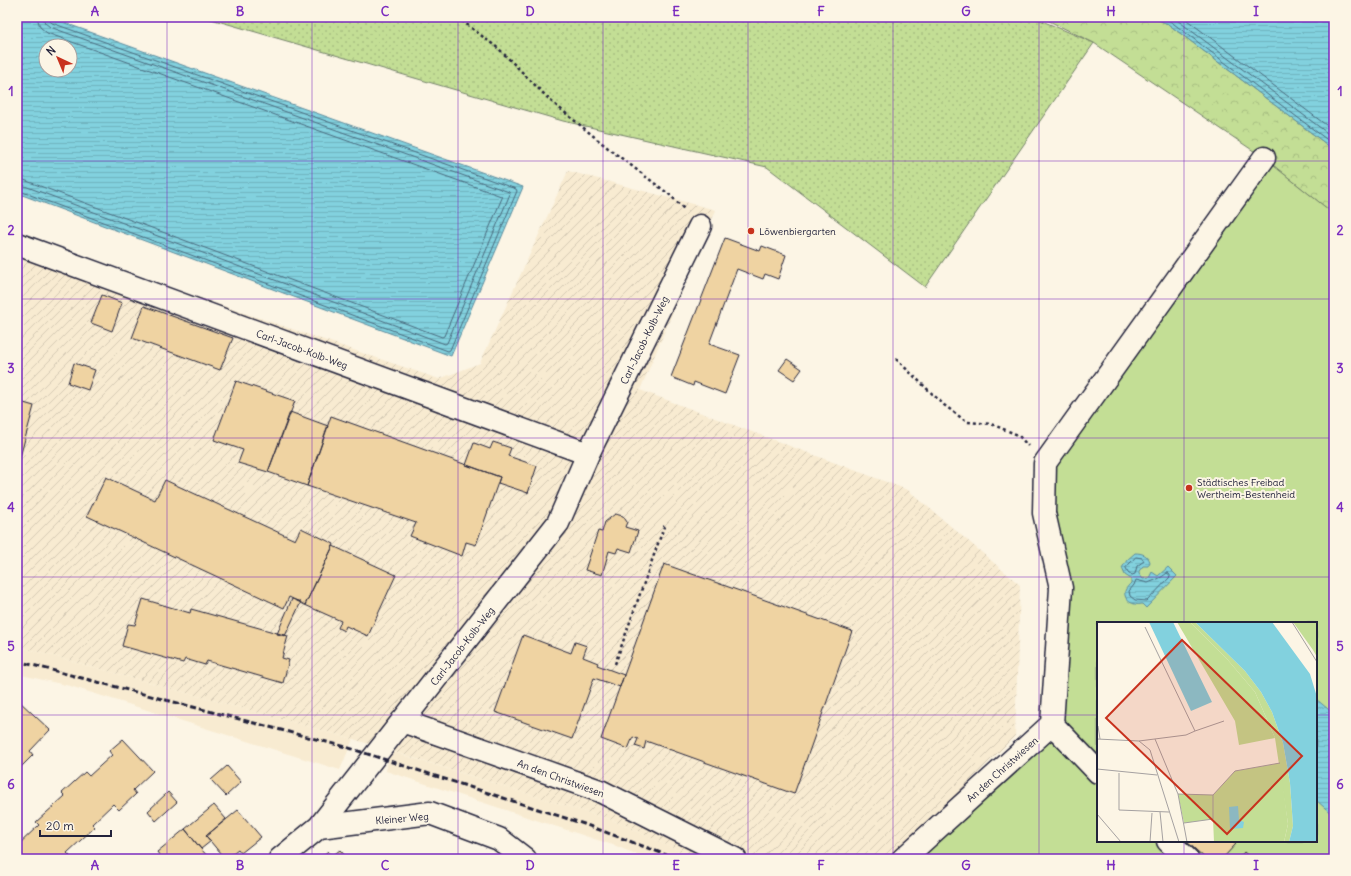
<svg xmlns="http://www.w3.org/2000/svg" width="1351" height="876" font-family="Delius,sans-serif">
<defs>
<pattern id="industrial-furrows" width="10" height="10" patternUnits="userSpaceOnUse"><rect width="10" height="10" fill="#f8ebd1"/><path d="M-1 1l2-2M0 10L10 0M9 11l2-2" fill="none" stroke="#d4c9b4"/></pattern>
<pattern id="grass-dots" width="8" height="8" patternUnits="userSpaceOnUse"><rect width="8" height="8" fill="#c3de95"/><path d="M2 2h.1M6 6h.1" fill="none" stroke="#a7be81" stroke-width="1.8" stroke-linecap="round"/></pattern>
<pattern id="forest-crowns" width="20" height="18" patternUnits="userSpaceOnUse"><rect width="20" height="18" fill="#c3de95"/><path d="M2 6a3 3 0 1 1 6 0M12 15a3 3 0 1 1 6 0" fill="none" stroke="#a7be81"/></pattern>
<pattern id="water-rules" width="6" height="5" patternUnits="userSpaceOnUse"><rect width="6" height="5" fill="#82d1de"/><path d="M0 2.5h6" fill="none" stroke="#70b3bf"/></pattern>
</defs>
<rect width="100%" height="100%" fill="#fcf5e5"/>
<filter id="ink" filterUnits="userSpaceOnUse"><feTurbulence type="fractalNoise" baseFrequency=".025" numOctaves="2"/><feDisplacementMap in="SourceGraphic" scale="8" xChannelSelector="R" yChannelSelector="G"/><feConvolveMatrix kernelMatrix="1 2 1 2 8 2 1 2 1" color-interpolation-filters="sRGB"/></filter>
<g filter="url(#ink)">
<path fill="#f8ebd1" d="M17,646L353,739L340,770L70,686L17,674Z
M390,751L612,820L697,859H648L616,846L386,771Z"/>
<path fill="url(#industrial-furrows)" d="M568,171L716,210L640,390L908,490L1020,585L1015,736L893,859H697L612,820L353,739L17,646V236L439,379L480,363Z"/>
<path fill="url(#grass-dots)" stroke="#728068" d="M204,17H1033L1094,43L925,287L767,167L563,121Z"/>
<path fill="url(#forest-crowns)" stroke="#728068" d="M1041,17H1152L1168,24L1334,150V214L1264,158L1094,43Z"/>
<path fill="#c3de95" stroke="#728068" fill-rule="evenodd" d="M1264,158L1334,214V859H903L1052,724L1061,588L1045,463ZM1098,623H1316V841H1098Z"/>
<path fill="url(#water-rules)" stroke="#5c8b9d" fill-rule="evenodd" d="M17,17H48L523,187L451,356L17,193ZM46,46H70V70H46Z
M1152,17H1334V150L1168,24Z
M1135,553C1142,553 1148,555 1150,562L1148,566H1143L1139,571V574L1143,579L1149,578L1152,572L1158,576L1168,567L1177,576L1146,608L1142,604C1134,606 1123,601 1125,591C1126,588 1129,585 1131,583V579L1125,575L1122,568L1127,560Z
M1316,699L1334,714V816L1316,800Z"/>
<g fill="none" stroke-linecap="round" stroke-linejoin="round">
<path stroke="#48687c" stroke-width="1" d="M1162,17L1170,21L1334,145
M1173,17L1334,138
M1183,17L1334,131
M17,179L24,180L442,337L444,336L502,198L501,196L47,33L40,27L37,17
M17,185H22L445,344L447,343L510,194L509,192L50,27L45,23L43,17
M17,190L448,351L450,350L517,191L516,189L52,23L49,20L48,17
M1136,557L1142,558L1144,561L1137,566L1135,574L1132,575L1128,572L1126,568Z
M1167,573L1170,575V577L1147,601L1135,600L1130,596L1129,591L1134,585L1136,580L1148,583C1155,580 1160,579 1167,573Z"/>
</g>
<path fill="#efd3a2" stroke="#22223b" d="M725,238L760,251L762,246L786,255L778,279L765,274L763,279L737,269L709,344L740,355L725,394L694,382L693,386L671,377Z
M102,295L122,303L112,331L91,323Z
M144,306L233,338L220,370L132,338Z
M787,359L802,369L794,380L779,370Z
M74,363L95,370L88,390L68,383Z
M236,381L295,401L268,472L238,463L243,450L214,440Z
M17,401L34,406L17,468Z
M290,412L328,426L307,486L268,472Z
M331,416L500,477L476,545L466,542L462,556L410,536L416,523L307,486Z
M493,442L511,448L508,456L537,466L528,493L498,483L500,477L466,465L474,443L490,449Z
M106,477L155,500L165,480L295,540L301,528L334,544L305,605L289,597L284,608L87,516Z
M615,514L623,516L627,522L625,527L638,531L631,552L618,548L616,553L609,551L602,575L585,570L598,531L602,532L605,522Z
M333,546L396,575L368,636L346,626L344,631L338,628L341,621L305,605Z
M664,564L852,631L794,794L646,741L644,749L635,746L638,739L633,737L628,749L601,739Z
M143,599L190,613L191,609L288,636L282,658L289,660L283,683L207,661L205,665L185,659L183,663L122,646L128,624L135,625Z
M292,599L301,602L285,636L277,634Z
M523,635L571,653L575,642L587,646L583,657L598,663L597,665L624,675L620,687L594,678L572,739L495,712Z
M18,700L50,730L30,751L33,755L17,771V702Z
M123,739L153,771L133,790L136,794L119,810L113,804L92,824L95,827L67,853L70,856L67,859H17V846L39,825L36,822L65,796L62,793L85,772L89,776L112,755L109,751Z
M227,766L241,782L226,796L211,780Z
M168,792L177,802L156,821L148,811Z
M214,805L226,819L206,836L211,841L201,849L185,829Z
M238,810L261,837L241,853L238,849L225,859L206,836Z
M185,829L201,849L210,859H162L157,852Z
M1186,841H1233L1236,844L1222,859H1206Z
M340,850L348,859H319L328,851L332,856Z
M1244,852L1252,859H1238Z"/>
<g fill="none" stroke-linecap="round" stroke-linejoin="round">
<defs>
<path id="minor" d="M17,244L588,454L558,523L319,827
M588,454L700,226
M402,721L600,791L735,859
M1052,724L1061,588L1044,513L1045,463L1264,158
M1168,841L1187,859
M280,859L319,827L430,813L499,839L525,859
M903,859L1052,724L1098,772"/>
</defs>
<use href="#minor" stroke="#22223b" stroke-width="25"/>
<path stroke="#22223b" stroke-width="2.5" stroke-dasharray="3 3" stroke-linecap="butt" d="M457,17L499,49L552,102L608,148L670,195L685,210
M896,359L944,405L967,422L991,424L1018,435L1028,446
M615,664L665,524"/>
<use href="#minor" stroke="#fcf5e5" stroke-width="22"/>
<path stroke="#22223b" stroke-width="3" stroke-dasharray="6 3" stroke-linecap="butt" d="M17,661L346,747L584,824L677,859"/>
</g>
</g>
<path fill="none" stroke="#7b2cbf" stroke-width="1" stroke-opacity="0.55" d="M167,17V859M312,17V859M458,17V859M603,17V859M748,17V859M893,17V859M1039,17V859M1184,17V623M17,161H1334M17,299H1334M17,438H1334M17,577H1334M17,715H1098M1316,715H1334M1184,841V859"/>
<g fill="#c8321e" stroke="#fcf5e5" stroke-width="1.5">
<circle cx="751" cy="231" r="4"/>
<circle cx="1189" cy="488" r="4"/>
</g>
<g text-anchor="middle" stroke-width="4" stroke-linejoin="round" paint-order="stroke">
<g font-size="10" fill="#22223b" stroke="#fcf5e5" text-anchor="start">
<text x="759" y="235">Löwenbiergarten</text>
<text x="1197" y="486">Städtisches Freibad<tspan x="1197" dy="12">Wertheim-Bestenheid</tspan></text>
</g>
<g font-size="10" fill="#22223b" stroke="#fcf5e5">
<text transform="translate(644 340) rotate(-64)" y="4">Carl-Jacob-Kolb-Weg</text>
<text transform="translate(302 349) rotate(20)" y="4">Carl-Jacob-Kolb-Weg</text>
<text transform="translate(462 646) rotate(-52)" y="4">Carl-Jacob-Kolb-Weg</text>
<text transform="translate(1002 769) rotate(-42)" y="4">An den Christwiesen</text>
<text transform="translate(561 778) rotate(20)" y="4">An den Christwiesen</text>
<text transform="translate(402 818) rotate(-5)" y="4">Kleiner Weg</text>
</g>
</g>
<g transform="translate(1097 622)">
<rect width="220" height="220" fill="#fcf5e5"/>
<path d="M80,0H93L130,37L158,70L178,116L142,123L138,99Z" fill="#c3de95"/>
<path d="M93,0H98L148,49L164,70L175,90L186,121L193,161L196,204L192,220H187L191,202L178,116L158,70L130,37ZM196,0H220V35L216,28Z" fill="#c3de95"/>
<path d="M183,141L191,202L187,220H117L116,197L87,201L81,172L116,173L138,149Z" fill="#c3de95"/>
<path d="M52,0H76L115,80L94,89ZM98,0H175L213,52L220,75V220H192L196,204L193,161L186,121L175,90L164,70L148,49ZM141,184L142,198L147,200L146,206L133,207L132,185Z" fill="#82d1de"/>
<path fill="none" stroke="#a5a1a1" stroke-width="1" d="M195,0L220,40M1,104L3,117M98,109L127,99M0,117L42,119L53,128L82,220M58,117L81,172L90,220M42,119L89,113L98,109L48,5M0,147L60,153M22,151V188L72,190M81,172L116,173V197L87,201M116,173L138,149L183,141M63,190L66,220M0,192L24,220M53,220L55,191"/>
<path fill="#c8321e" fill-opacity="0.15" stroke="#c8321e" stroke-width="2" d="M85,18L205,134L130,212L9,96Z"/>
<rect width="220" height="220" fill="none" stroke="#22223b" stroke-width="2"/>
</g>
<rect width="1351" height="876" fill="none" stroke="#fcf5e5" stroke-width="44"/>
<g transform="translate(58 58) rotate(316)"><circle r="19" fill="#fcf5e5" stroke="#a5a1a1"/>
<path d="M0-3L7 15L0 10L-7 15Z" fill="#c8321e"/>
<text y="-6" font-size="11" font-weight="bold" text-anchor="middle" fill="#22223b">N</text>
</g>
<path d="M40 830v6h71v-6" fill="none" stroke="#22223b" stroke-width="2"/>
<text x="46" y="830" font-size="12" fill="#22223b" stroke="#fcf5e5" stroke-width="3" paint-order="stroke">20 m</text>
<rect x="22" y="22" width="1307" height="832" fill="none" stroke="#7b2cbf" stroke-width="1.5"/>
<g font-size="13" text-anchor="middle" font-weight="bold" fill="#7b2cbf">
<text x="95" y="16">A</text>
<text x="240" y="16">B</text>
<text x="385" y="16">C</text>
<text x="530" y="16">D</text>
<text x="676" y="16">E</text>
<text x="821" y="16">F</text>
<text x="966" y="16">G</text>
<text x="1111" y="16">H</text>
<text x="1256" y="16">I</text>
<text x="11" y="96">1</text>
<text x="1340" y="96">1</text>
<text x="11" y="235">2</text>
<text x="1340" y="235">2</text>
<text x="11" y="373">3</text>
<text x="1340" y="373">3</text>
<text x="11" y="512">4</text>
<text x="1340" y="512">4</text>
<text x="11" y="651">5</text>
<text x="1340" y="651">5</text>
<text x="11" y="789">6</text>
<text x="1340" y="789">6</text>
<text x="95" y="870">A</text>
<text x="240" y="870">B</text>
<text x="385" y="870">C</text>
<text x="530" y="870">D</text>
<text x="676" y="870">E</text>
<text x="821" y="870">F</text>
<text x="966" y="870">G</text>
<text x="1111" y="870">H</text>
<text x="1256" y="870">I</text>
</g>
</svg>
